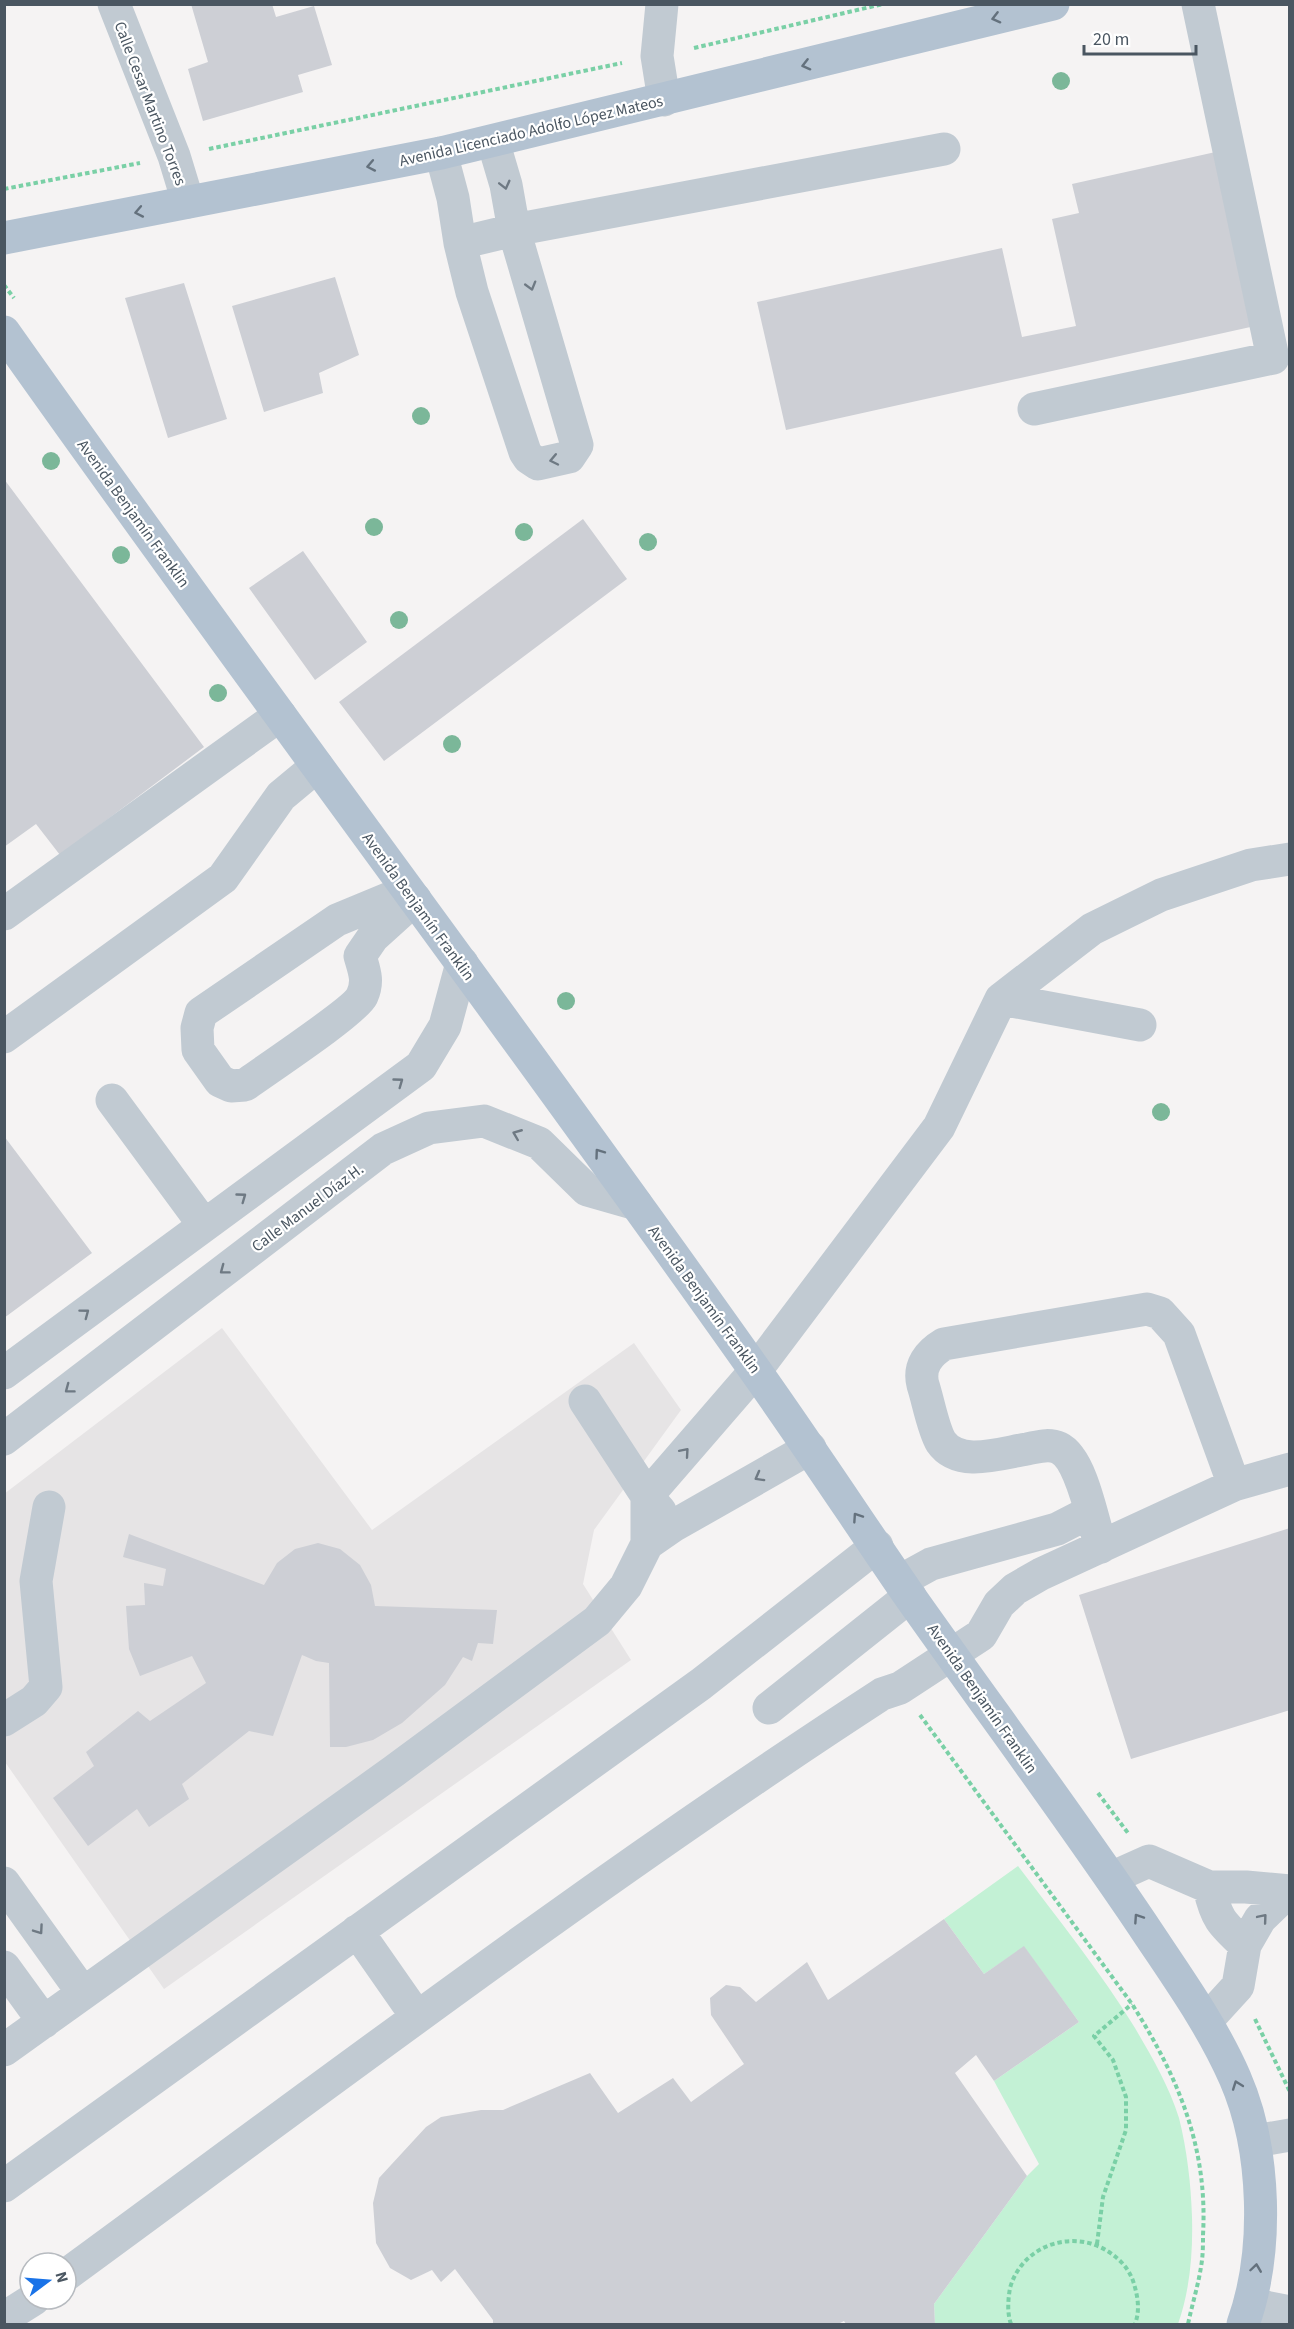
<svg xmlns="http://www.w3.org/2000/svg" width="1294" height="2329" font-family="'Source Sans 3',sans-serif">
<rect width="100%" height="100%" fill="#f5f3f3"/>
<path fill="#e6e4e5" d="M222,1328L372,1530L634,1343L681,1410L594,1530L583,1584L631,1660L164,1989L5,1762L4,1494Z"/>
<path fill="#c3f1d5" d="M1018,1866C1058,1919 1100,1971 1135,2028C1152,2057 1169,2086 1179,2118C1187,2150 1191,2184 1192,2217C1193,2253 1190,2290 1178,2324H935L934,2304L1027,2176L1039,2164L994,2081L1079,2022L1024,1947L984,1974L944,1919Z"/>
<path fill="#cdcfd5" d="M191,4H272L276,17L314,6L332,65L298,75L303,92L203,121L188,69L208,62Z
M1220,151L1264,324L786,430L757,302L1002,248L1022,337L1076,326L1052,219L1079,213L1072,184Z
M335,277L359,355L319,373L323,393L264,412L232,306Z
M184,283L227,419L168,438L125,298Z
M4,479L204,747L60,855L36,824L4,847Z
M583,519L627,579L384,761L339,702Z
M303,551L367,642L315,680L249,588Z
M4,1136L92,1253L4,1318Z
M1290,1528V1710L1131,1759L1079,1595Z
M129,1534L264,1585L277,1563L295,1549L318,1543L340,1549L360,1565L371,1585L375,1606L497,1610L493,1644L478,1643L472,1661L463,1657L445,1685L402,1723L373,1740L346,1747H330L329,1663L316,1661L302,1655L273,1736L249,1731L182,1784L189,1799L149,1827L137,1809L88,1846L53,1798L94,1766L86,1752L138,1711L150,1721L206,1683L192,1656L140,1676L129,1649L126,1606L145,1605L144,1583L163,1586L166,1569L123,1557Z
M944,1919L984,1974L1024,1946L1079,2022L994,2081L976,2055L955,2073L1027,2176L934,2304L935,2324H846L844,2321L838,2324H493V2320L455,2269L441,2282L432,2270L411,2280L390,2268L376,2243L373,2203L379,2178L426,2127L441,2117L481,2110H503L590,2073L618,2113L673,2078L691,2102L744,2064L711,2015L710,1998L726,1985L740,1987L756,2002L807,1962L828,2000Z"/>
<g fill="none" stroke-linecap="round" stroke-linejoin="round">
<path stroke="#7ad0a6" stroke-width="4" stroke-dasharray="4.5 3" stroke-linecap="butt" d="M694,48L883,4
M209,149L622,63
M4,189L140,163
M4,285L14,298
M920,1715L1132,2004C1178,2077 1208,2147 1203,2235C1203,2245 1203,2256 1201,2267C1198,2286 1192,2305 1188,2324
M1098,1793L1128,1833
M1255,2019L1290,2092
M1097,2244L1103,2197L1126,2130V2097L1113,2060L1094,2036L1132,2004
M1011,2324C1007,2313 1008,2300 1010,2288C1022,2245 1073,2228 1109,2252C1121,2260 1130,2270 1134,2284C1138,2297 1140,2311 1135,2324"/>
<path stroke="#c1cad2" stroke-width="33" d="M114,4L174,156L188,202
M662,4L657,56L664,100
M441,153L453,198L460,243L472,292L525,452L529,458L538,464L569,457L577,445L514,230L506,185L493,141
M460,243L514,230L944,149
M1034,409L1273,358L1198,4
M407,891L337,920L201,1013L197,1028L198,1050L220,1081L231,1086L245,1085C264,1071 355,1011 362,996C369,981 364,970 360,956L373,937L415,899
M4,914L280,715
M1001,999L1140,1025
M4,1037L223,878L281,796L317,766
M112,1100L204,1225
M4,1373L421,1066L445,1026L462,963
M585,1401L647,1496L660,1511
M4,1439L383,1149L429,1128L484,1121L539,1143L587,1190L636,1204
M647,1544V1496L756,1370L939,1127L1001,999L1092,929L1161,895L1251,865L1290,859
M1101,1547C1093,1523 1082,1459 1059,1448C1048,1443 1038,1447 1027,1449C1001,1453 959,1468 941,1442C933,1429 928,1400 923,1385C918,1366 929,1353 944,1344L1147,1309L1160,1313L1179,1334L1234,1485
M900,1581L931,1564L1057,1529L1090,1512
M769,1708L910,1596
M4,1720L34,1701L46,1687L36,1581L49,1507
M1111,1878L1149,1861L1209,1887H1246L1290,1891
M4,1883L83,1993
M1209,1887C1216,1918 1221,1923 1245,1945
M357,1931L417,2017
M4,1967L44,2022
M1206,2021L1238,1986L1245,1945L1260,1919L1289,1891
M4,2050L394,1771L597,1621L626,1586L647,1544L673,1526L810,1448
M1255,2141L1290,2135
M4,2186L701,1684L877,1546
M66,2275C335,2078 602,1876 882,1694L900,1688L981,1635L999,1604L1015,1589L1041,1574L1234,1485L1290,1469
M1250,2304L1290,2312
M4,2318L34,2299"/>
<path stroke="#b3c2d1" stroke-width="33" d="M4,238L441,153L1053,4
M4,332C251,682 510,1023 757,1373C808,1445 856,1518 906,1591C984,1702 1066,1811 1142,1924C1175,1974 1211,2023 1235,2078C1266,2149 1269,2252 1243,2324"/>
</g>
<g fill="#7bb799">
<circle cx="1061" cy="81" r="9"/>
<circle cx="421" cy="416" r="9"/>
<circle cx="51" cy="461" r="9"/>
<circle cx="374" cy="527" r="9"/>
<circle cx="524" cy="532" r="9"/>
<circle cx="648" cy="542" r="9"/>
<circle cx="121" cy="555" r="9"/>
<circle cx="399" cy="620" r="9"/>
<circle cx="218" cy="693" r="9"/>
<circle cx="452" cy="744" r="9"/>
<circle cx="566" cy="1001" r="9"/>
<circle cx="1161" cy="1112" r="9"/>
</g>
<defs><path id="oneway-chevron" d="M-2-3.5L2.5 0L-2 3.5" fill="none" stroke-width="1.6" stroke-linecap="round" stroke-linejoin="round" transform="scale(1.5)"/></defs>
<g stroke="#64717d">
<use href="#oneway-chevron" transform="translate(996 18) rotate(166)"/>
<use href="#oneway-chevron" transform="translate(806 65) rotate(166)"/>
<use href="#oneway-chevron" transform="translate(371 166) rotate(169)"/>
<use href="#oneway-chevron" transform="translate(139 212) rotate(169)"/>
<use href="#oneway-chevron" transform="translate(599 1153) rotate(-126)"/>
<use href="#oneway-chevron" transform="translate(857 1517) rotate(-124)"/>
<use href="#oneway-chevron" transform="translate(1138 1918) rotate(-124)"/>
<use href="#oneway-chevron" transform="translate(1237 2085) rotate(-110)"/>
<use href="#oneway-chevron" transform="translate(1256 2268) rotate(-82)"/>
</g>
<g stroke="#6e7983">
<use href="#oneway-chevron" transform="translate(505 185) rotate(76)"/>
<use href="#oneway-chevron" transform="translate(531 286) rotate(74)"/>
<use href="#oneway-chevron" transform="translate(554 460) rotate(168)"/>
<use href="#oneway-chevron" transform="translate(399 1082) rotate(-36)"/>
<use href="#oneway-chevron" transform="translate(517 1134) rotate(-158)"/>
<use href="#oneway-chevron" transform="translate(242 1197) rotate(-36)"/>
<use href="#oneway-chevron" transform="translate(224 1270) rotate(143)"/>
<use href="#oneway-chevron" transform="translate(85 1313) rotate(-37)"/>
<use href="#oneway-chevron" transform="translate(69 1389) rotate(143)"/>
<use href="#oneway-chevron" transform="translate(685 1452) rotate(-49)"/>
<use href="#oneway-chevron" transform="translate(759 1477) rotate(151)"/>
<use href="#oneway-chevron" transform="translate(1263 1918) rotate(-50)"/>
<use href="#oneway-chevron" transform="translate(39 1930) rotate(55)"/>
</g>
<g text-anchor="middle" stroke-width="4.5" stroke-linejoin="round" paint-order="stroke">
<g font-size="16" fill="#4a5661" stroke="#fff">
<text transform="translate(151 103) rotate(69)" y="6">Calle Cesar Martino Torres</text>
<text transform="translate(531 130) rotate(-13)" y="6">Avenida Licenciado Adolfo López Mateos</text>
<text transform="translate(134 513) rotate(54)" y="6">Avenida Benjamín Franklin</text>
<text transform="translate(419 906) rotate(54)" y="6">Avenida Benjamín Franklin</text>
<text transform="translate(307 1207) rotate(-37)" y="6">Calle Manuel Díaz H.</text>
<text transform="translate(705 1299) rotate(54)" y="6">Avenida Benjamín Franklin</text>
<text transform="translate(983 1698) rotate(55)" y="6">Avenida Benjamín Franklin</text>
</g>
</g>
<rect width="1294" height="2329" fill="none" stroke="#4a5661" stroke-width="12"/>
<g transform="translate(48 2281) rotate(74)"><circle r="28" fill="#ffffff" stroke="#b7bbc0" stroke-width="1.5"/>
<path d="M0-4.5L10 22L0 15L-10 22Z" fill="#1a73e8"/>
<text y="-9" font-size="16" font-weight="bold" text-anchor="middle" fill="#4a5661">N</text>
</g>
<path d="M1084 45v9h112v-9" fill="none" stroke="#4a5661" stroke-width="3"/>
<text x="1093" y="45" font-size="18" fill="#4a5661" stroke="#ffffff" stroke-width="4.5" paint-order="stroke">20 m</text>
</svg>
